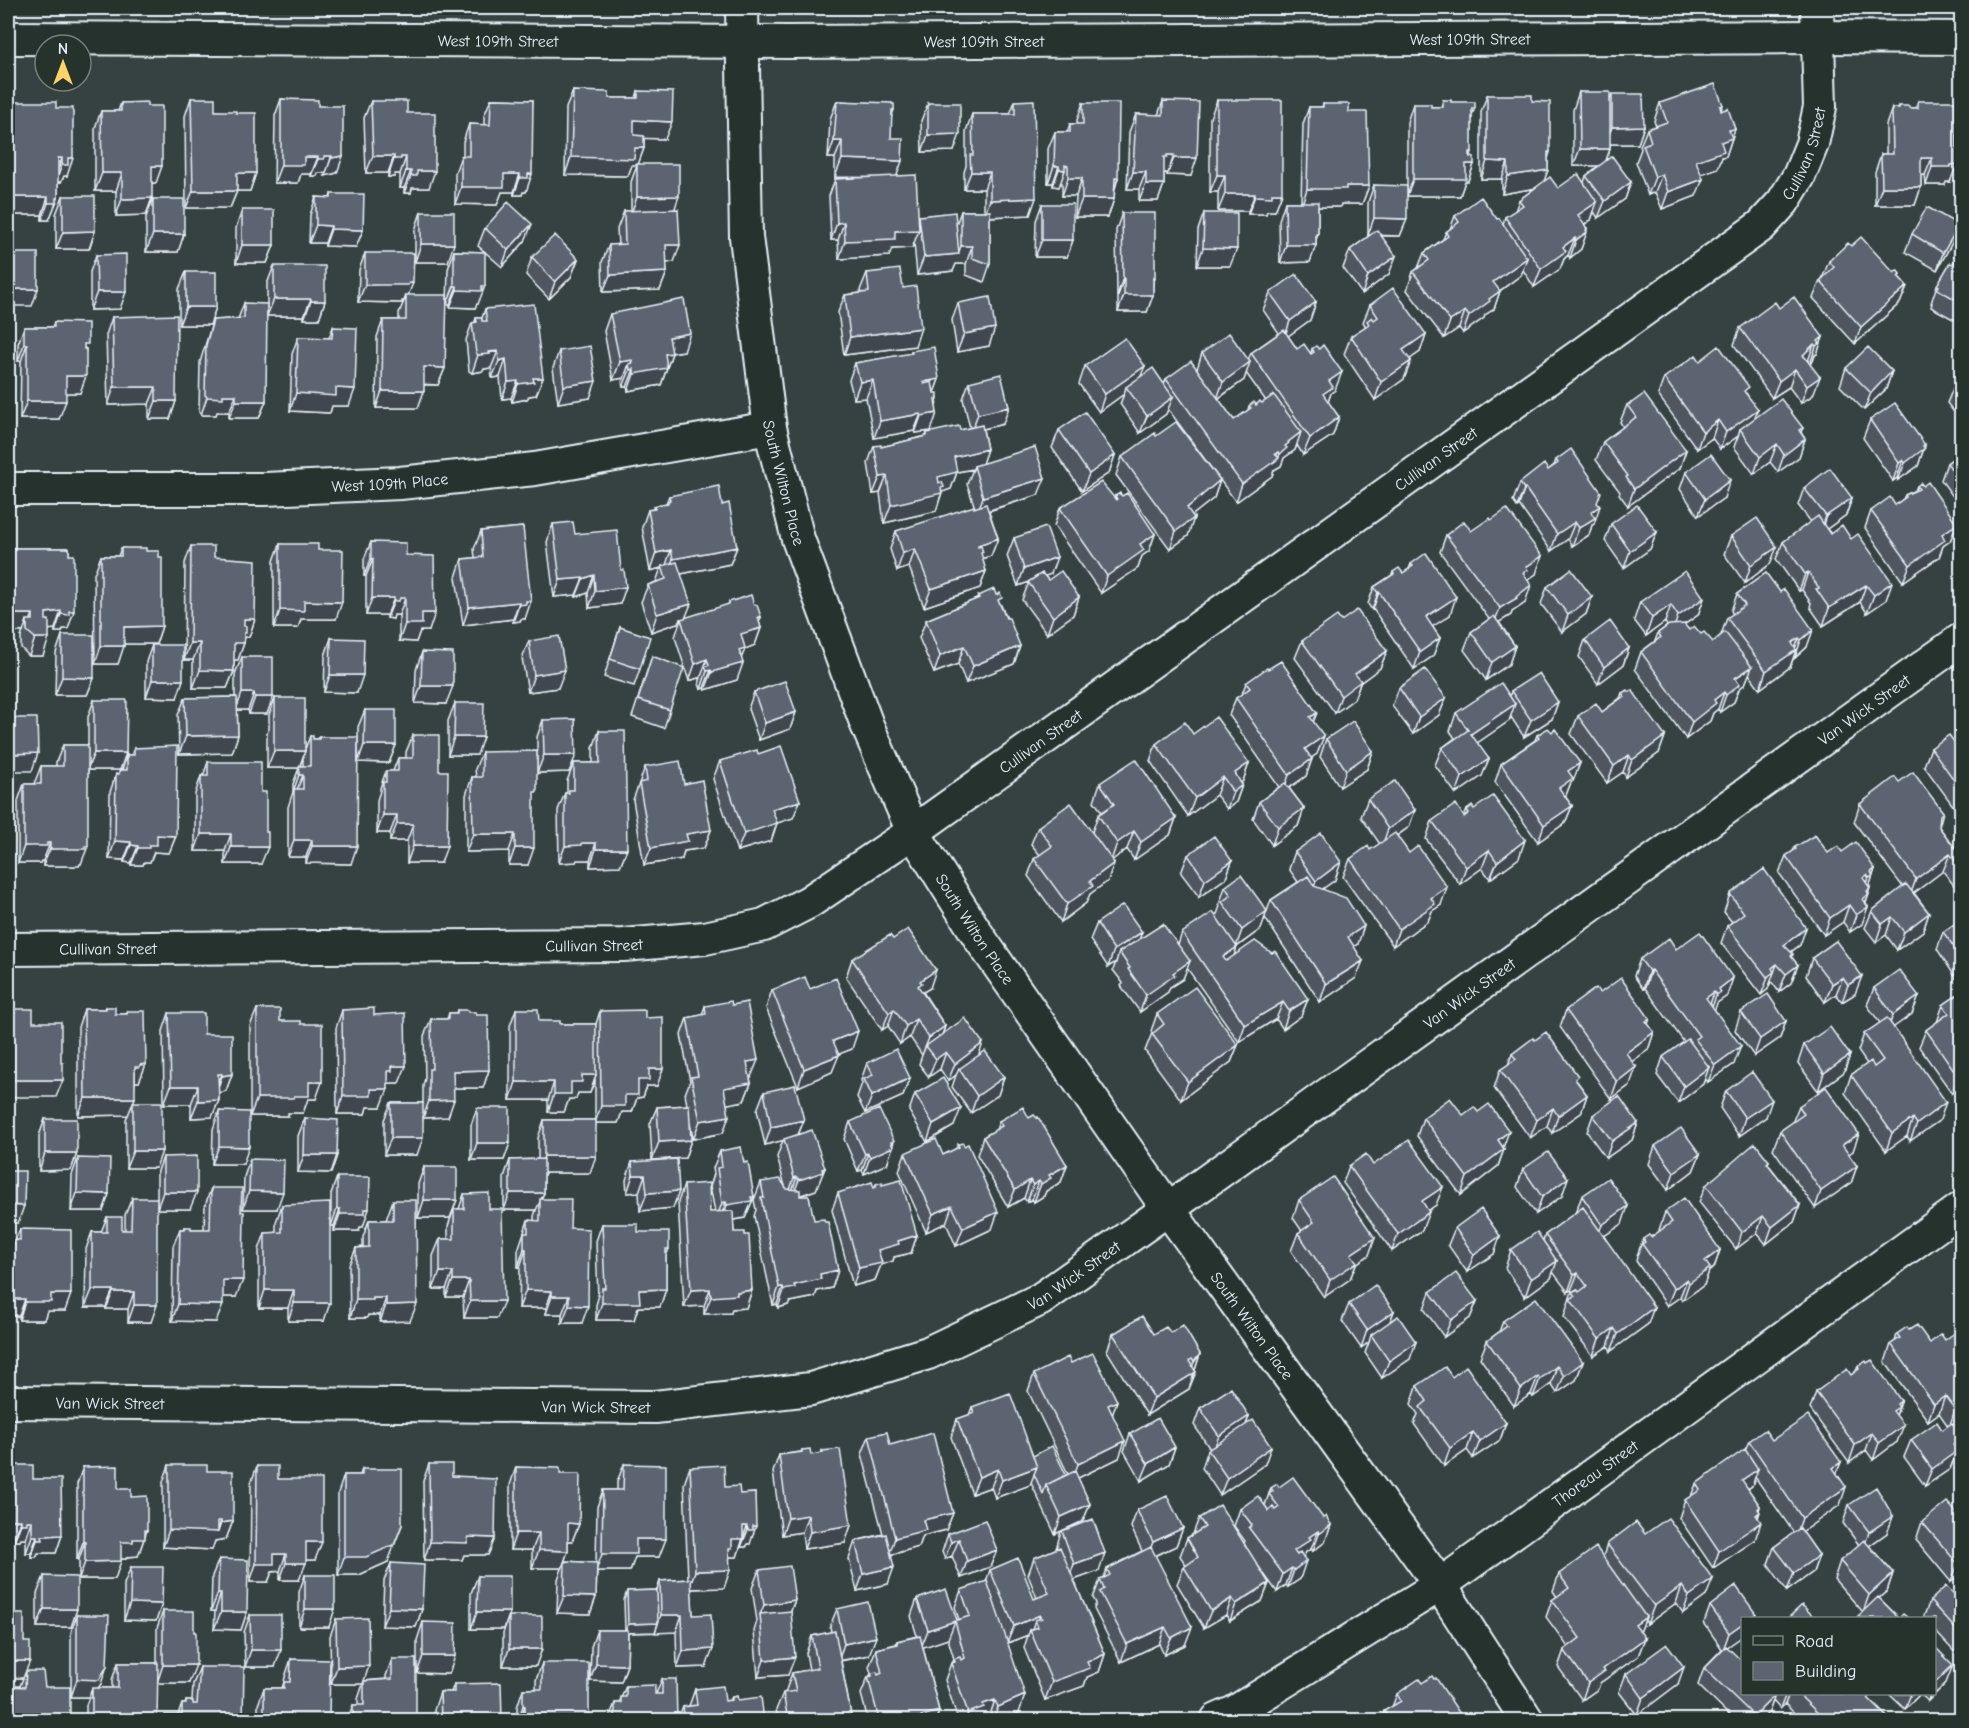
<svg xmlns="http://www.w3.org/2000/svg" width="1969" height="1728" font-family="'Comic Neue',sans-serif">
<rect width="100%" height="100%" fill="#364241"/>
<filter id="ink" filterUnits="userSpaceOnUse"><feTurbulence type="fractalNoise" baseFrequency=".0167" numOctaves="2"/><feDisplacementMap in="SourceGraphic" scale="12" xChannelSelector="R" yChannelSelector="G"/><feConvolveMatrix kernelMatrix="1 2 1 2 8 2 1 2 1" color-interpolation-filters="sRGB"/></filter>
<g filter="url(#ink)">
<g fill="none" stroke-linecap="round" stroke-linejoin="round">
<defs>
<g id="street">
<path id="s1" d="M742,8L746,237L770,428L798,539L867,725L913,832L981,940L1168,1209L1440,1585L1527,1720"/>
<path id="s2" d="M8,38L788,42L1817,37L1962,38"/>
<path id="s3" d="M8,489H265L400,483L535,469L770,428"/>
<path id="s4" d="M8,949L624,945L705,938L764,925L809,902L913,832L1761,226L1783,202L1799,176L1812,144L1820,107L1817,8"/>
<path id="s5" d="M8,1402L655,1407L811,1389L928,1353L1041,1299L1168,1209L1962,639"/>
<path id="s6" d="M1217,1720L1233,1713L1440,1585L1962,1208"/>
</g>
</defs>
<use href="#street" stroke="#e8f1f8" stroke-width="36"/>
<use href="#street" stroke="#26332d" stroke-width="32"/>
</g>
<path fill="#4f5661" stroke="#e8f1f8" stroke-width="1.5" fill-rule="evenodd" d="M573,91L609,98H636L638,91L665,139L644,138V148L638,164L675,209L674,262L666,263L667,272L660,290L603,292L602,262L609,245H618L617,229L624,211H631V182L637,165H632L628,176L565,175L566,108Z
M1579,92L1610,100L1612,94L1644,126L1638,144H1610V149L1606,160L1631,182L1625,199L1598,218L1594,212L1591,220L1584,224L1587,229L1581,249L1570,258L1568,255L1564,259L1560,269L1534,287L1523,270L1521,275L1500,291L1494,309L1485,315L1484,318L1463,333L1459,328L1444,338L1407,290L1413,272L1418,268L1424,253L1443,239L1446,232L1450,229L1455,216L1497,219L1503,224L1505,217L1515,211L1519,200L1535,188L1502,194V179H1481V112L1487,95L1532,101L1550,152L1548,159V170L1543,182L1558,188L1584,182L1586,176L1598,166H1573V110Z
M191,98L215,111L236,113L256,173L250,191H237L230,208H186L185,116Z
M281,99L318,106L337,173L325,176L326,173H318L317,176H311V174H301L298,183H274L275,116Z
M491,99L533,100L526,192H523L522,195H514V192H502L497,205L455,204V173L461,156H463V142L469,124L484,125V116Z
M1217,100L1282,193L1275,211H1267L1266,214H1248V211H1218V192H1210V118Z
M1443,100L1475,108L1472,115L1471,157L1474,164L1468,181H1465L1460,196H1407V122L1413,104L1431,107H1441Z
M371,101L407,113L429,188H412L411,193H404V188H400V174H395L394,177H388V173H366L364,118Z
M837,101L892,104L894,110L891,118V138L897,176L918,219L919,216L956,225L961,211H984V189H964V172L966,166V131L972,114H1010L1015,101L1030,215L990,217V264L984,282L966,275V264H956L953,271L917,275L914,243L912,248L892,249L889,256L839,259L838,240H831L829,196L835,179L865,178L835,177V158H828L830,119Z
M1163,101L1191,176L1167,175L1168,173H1164V184L1158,201H1139V189H1127L1129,132L1136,114L1158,115Z
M1918,101L1950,182H1946L1945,185H1926L1925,175H1921V187L1915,205H1875V172L1881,154H1886V125L1892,108H1898L1899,106L1909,108H1915Z
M11,102L56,108L67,176H64L61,182H58V198L49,220H42V215H8V112Z
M121,103L147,106L156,183H152L146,215L116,216V191H95V128L101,111H118Z
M928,103L954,151L922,152L921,121Z
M1083,103L1118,178L1115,189L1114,199L1108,217H1075L1076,196H1062V183H1060L1059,187L1053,186V183H1048V149L1055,132H1067L1070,124H1077V120Z
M1660,103L1723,105L1721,110L1735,129L1726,156L1722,157L1718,168L1701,174L1696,196L1662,209L1655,192L1648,195L1636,162L1641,149L1640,146L1647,129L1656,126L1654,121Z
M1323,104L1349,112L1369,186L1362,204H1341L1340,207H1318V234L1316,240V245L1310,262L1280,263L1279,220L1285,202H1301L1303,124L1309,107H1322Z
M1374,185L1407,219L1400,236H1381L1389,274L1362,294L1343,268L1350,250L1370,235H1368V202Z
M331,194L363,230L356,247L325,246V243H309L310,215L316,197L330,198Z
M63,196L95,231L89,249H56V214Z
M153,199L184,234L178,252H146V217Z
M1042,204L1073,240L1067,257H1035L1036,221Z
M1960,206L1962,256H1954V239L1937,270L1905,252L1912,234L1954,222Z
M242,210L274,245L267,263H236V228Z
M421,212L448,262H415V230Z
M1122,213L1155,278L1153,285V295L1147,312H1118V296H1117L1116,230Z
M1204,213L1230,266H1197L1198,230Z
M485,228L525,241L502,267L485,252L478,304H477L475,308L450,307V304H447L448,269L454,251L485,252L478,246Z
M365,253L408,295L445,368L438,385H424L418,408H376L377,337L383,320H399V313L404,301H402V303L358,302L359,270Z
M96,255L120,309L90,310V272Z
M532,257L578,259L571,277L549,299L526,275Z
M1829,261L1900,274L1899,277L1907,286L1900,303L1855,344L1813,298L1820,281L1822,279Z
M1953,264L1962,266V324L1931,307L1932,303H1931L1937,285Z
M274,266L325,301L319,319H304V316H267V284Z
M186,272L216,307L210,325H179V289Z
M867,273L903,288L915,346L844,355L838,312L845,295L861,293L860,290Z
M1270,293L1316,302L1310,320L1288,336L1297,349L1311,353L1312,349L1335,390L1331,393L1328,402L1339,417L1333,435L1303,455L1297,445L1295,450L1284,458L1281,466L1274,470L1272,476L1236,502L1168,409L1166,414L1140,433L1120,404L1124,394L1099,412L1079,384L1085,366L1141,376L1164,384L1166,379L1197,369L1202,353L1248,360L1251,353L1279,333L1263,310ZM1246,373L1266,401L1262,403L1249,406L1248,410L1234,420L1218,399L1244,380Z
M244,303L266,401L259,418H229V412H217L216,415H201L199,412L200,362L213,320L238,319Z
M958,303L989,346L957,352L952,320Z
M1370,305L1426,334L1420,352L1409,359L1411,361L1404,379L1375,400L1344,354L1351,336L1365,327V325L1363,322Z
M1779,308L1823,337L1817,354L1815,355L1813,361L1810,363L1813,395L1801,403L1789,387L1772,398L1734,345L1740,328Z
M485,309L543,378L536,395L529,396L527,399L512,402L511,398L502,399L500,377L492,378L491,368L484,369L483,371L472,373L469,371L466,340L472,323L475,322L476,318H482Z
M610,314L684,351L672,353L661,385L628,391L627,387H623L622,382L624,378L613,380L604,331Z
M112,317L176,401L170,419H149V404L108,405L106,335Z
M54,322L86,349L80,393H66L59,419H20L21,361H18V344L24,327H52Z
M333,327L349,406H332L330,413L290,411L292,354L298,337L329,338Z
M559,351L590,398L558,403L553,368Z
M911,351L939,379L934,393L938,398L936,406L931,431L915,433L914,431L874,438L866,398L854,399L849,380L855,363L910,354Z
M1700,361L1747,394L1754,419L1803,428L1801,432L1805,439L1799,457L1778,472L1770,462L1754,474L1734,447L1738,436L1720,449L1712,438L1697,449L1658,395L1664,378Z
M1846,368L1892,371L1886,389L1864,410L1840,386Z
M1962,380V423L1947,403L1954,386Z
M969,382L1003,424L983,429L987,449L982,463L1038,495L989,511L998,538L991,556L982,559L986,571L980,588L924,607L909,567L897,571L890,549L896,531L975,508L967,484L973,469L957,472L951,489L942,492L936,511L884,523L880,493L873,494L868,463L874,446L881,447L926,436L927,433L960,430L970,428L963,399Z
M1630,404L1686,450L1680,468L1628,506L1619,494L1620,492L1596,460L1603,442L1623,427L1620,422L1627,405Z
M1870,420L1925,445L1918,466L1898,480L1897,478L1893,481L1863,438Z
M1059,430L1115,455L1109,473L1082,491L1052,448Z
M1962,443V509L1941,480L1947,463L1956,456Z
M1122,457L1220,480L1214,498L1192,515L1188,536L1170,549L1116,475Z
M1556,460L1597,503L1594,524L1592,525L1589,535L1572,546L1568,539L1551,551L1519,505L1517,507L1513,501L1520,483L1548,470L1554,465Z
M1686,472L1724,498L1698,516L1680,489Z
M1917,486L1957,524L1950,541L1943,546L1939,557L1903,582L1865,528L1871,511L1895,505L1903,499L1905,495L1915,490Z
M1804,488L1852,498L1846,515L1827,529L1886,600L1867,613L1860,602L1823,626L1810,607L1811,603L1802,590L1799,591L1776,559L1783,542L1811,522L1798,505Z
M669,496L722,505L737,547L730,564L681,574L686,618L728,605L729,602L754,605L761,617L759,622L761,628L755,645L745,649L741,658L737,680L705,690L704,688L701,689L699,684L701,677L689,681L675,637L680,622L651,632L641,602L648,585L656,582L661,568L650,571L642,527L648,510L653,509L654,506L666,503Z
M1115,496L1155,534L1149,551L1142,556L1138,568L1101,593L1054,526L1060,508L1115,499Z
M553,524L575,534L620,604L589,608L588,593L576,597V595L554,597L547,542Z
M1611,524L1657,532L1650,549L1624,568L1605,541Z
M523,527L525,619H521L520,621L513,622V619L463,625L456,577L462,559L475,558L474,549L481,531Z
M1471,531L1536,574L1527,580L1525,603L1512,612L1511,615L1499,622L1515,646L1509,664L1486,680L1464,650L1471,632L1489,619L1440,552L1446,535Z
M1731,536L1770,564L1745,583L1724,554Z
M1014,538L1051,574L1045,576L1048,580L1079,597L1073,615L1047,634L1022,600L1029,582L1018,586L1007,556Z
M371,542L406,555L429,631H420L416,642L399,641V615H394L393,619L387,618V615H366V576H364V559Z
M280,544L318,550L336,619H301L298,628H274V561Z
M191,546L214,557L255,619L249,637H245L244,643L238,660H234V671L227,688H193V660H184L185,563Z
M11,548H69L68,629H63L62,632H55V629H49L43,656H29L21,648V637L23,632L8,631V558Z
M121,548L146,551L162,626L156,644H124L118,664H95L94,574L101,556H118Z
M1411,564L1450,615L1432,626L1440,638L1433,656L1414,669L1373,609L1372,610L1368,604L1374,587L1392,575L1393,572L1403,573L1409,569Z
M1766,573L1807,647L1795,658L1794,657L1790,667L1760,689L1749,674L1745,684L1739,689L1734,702L1720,712L1718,709L1713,713L1710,721L1686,739L1635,669L1641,652L1655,641L1658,633L1667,626L1665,622L1646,636L1634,620L1640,602L1704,598L1698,615L1684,625L1689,630L1701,634L1713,642L1721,635L1727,618L1733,614L1731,611L1737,594Z
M1547,587L1592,597L1586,614L1562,632L1541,604Z
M978,596L1000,603L1020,646L1014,664L966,683L958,664L934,673L919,638L926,620L977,599Z
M1341,621L1387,651L1380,668L1360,683L1354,699L1335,713L1295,658L1302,641Z
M620,627L640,669L634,686L604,677Z
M62,635L94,678L87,695H55L56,653Z
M331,638L357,693L324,692L325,656Z
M1585,640L1629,648L1623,665L1598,684L1579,657Z
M529,641L558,688L528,692L522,658Z
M152,645L177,698L146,697V662Z
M422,652L446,704L415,703L416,670Z
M652,656L670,710L664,728L632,717Z
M242,657L273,697L267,714H249L248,710H237L238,735L232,753L179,754L178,715L185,698L235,697V674Z
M1246,683L1313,722L1317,754L1311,758L1312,759L1306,776L1289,788L1304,808L1298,826L1272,845L1253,819L1259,802L1279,787L1229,715L1236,698L1242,694Z
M1399,688L1446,698L1439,715L1413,734L1392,706Z
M1511,691L1558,702L1552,719L1524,737L1511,717L1509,721L1477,743L1482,776L1456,794L1435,765L1442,748L1455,738L1450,731L1456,713L1510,696Z
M754,692L796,712L790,729L759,740L748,709Z
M1622,693L1665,736L1659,753L1626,777L1623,772L1607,783L1571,734L1578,716L1602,712L1620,698Z
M275,698L305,749L310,736L313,739H318L319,737L351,864L306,863V857H288V807L293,792V784L299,768H267V733L269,729V715ZM303,756V766H300Z
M94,700L126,753L120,770H88L81,864H80L79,866H43V861H41L40,863H18V801L24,784H34L41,766H56V762L63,745H88V717Z
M455,703L477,755H448V721Z
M365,710L396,745L389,763L358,762V727Z
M543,720L569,772L537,773V737Z
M599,731L627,849L620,866L590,867V860H577L576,862L559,863L558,810L565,793H567V781L574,763H593V748Z
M1552,732L1580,763L1573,781L1571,782L1566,795L1565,796L1572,806L1565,823L1538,842L1495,782L1501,764L1535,740L1537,735Z
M1193,734L1249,763L1243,781L1241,782L1242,785L1236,802L1227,809L1216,795L1188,816L1150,761L1156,744Z
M413,735L441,863H407V841H390V833H377V800L380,791V788L386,771H393L398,758H406V752Z
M1326,739L1373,751L1367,769L1340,787L1320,757Z
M1962,742V818L1924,766L1931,748L1957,746Z
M134,748L176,836L169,853L154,852L150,862H144L143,865H131V863L124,862V860L109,859L110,792L116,774H118L120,770H122L127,755H131Z
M482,752L528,865H509V851L466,852V795L472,777H476L475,769Z
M758,754L800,801L793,818L777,823L771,841L737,851L713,779L720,761Z
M208,762L261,864H225V851H195V794L201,776H203Z
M645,767L684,784L711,830L704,848L684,851L682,859L644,865L633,800Z
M1899,782L1943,812L1939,827L1955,848L1962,843V896L1943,871L1914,893L1929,913L1923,931L1897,950L1886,935L1876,942L1865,928L1872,911L1903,887L1854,822L1860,804Z
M1100,783L1176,818L1170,835L1134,860L1127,849L1112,860L1114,863L1108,881L1090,894L1086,903L1061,922L1028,876L1034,859L1040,855L1031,844L1038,827L1092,832L1098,815L1102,812L1094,801Z
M1368,799L1415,810L1409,827L1397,836L1441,905L1432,911L1428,921L1393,946L1343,877L1350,859L1370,850L1380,844L1361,817Z
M1474,809L1519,858L1490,879L1482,868L1460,884L1426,839L1432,821L1464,817L1467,810Z
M1795,847L1828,853L1842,852L1875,869L1869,887L1868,893L1869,894L1866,903L1862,924L1850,932L1843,922L1824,935L1779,873L1786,856L1793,851Z
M1295,852L1335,880L1322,889L1358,944L1354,946L1356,978L1320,1002L1265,918L1261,929L1237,947L1234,955L1308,999L1301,1016L1283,1029L1276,1019L1239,1042L1187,968L1183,979L1170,987L1168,992L1140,1012L1121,986L1123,983L1113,970L1116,962L1108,967L1090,940L1097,923L1139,940L1178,945L1182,933L1216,917L1220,906L1219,905L1225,887L1267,911L1271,900L1298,882L1289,869Z
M1188,855L1232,861L1226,878L1199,897L1181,873Z
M1730,894L1800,945L1791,952L1793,954L1792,958L1798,965L1791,983L1779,992L1771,981L1768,989L1761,995L1721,943L1727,926L1732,922L1724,912Z
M1962,919V974L1956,978L1937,949L1943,932Z
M1836,941L1855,994L1842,1002L1836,994L1825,1002L1806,976L1812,958Z
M1676,949L1727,996L1717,1003L1714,1009L1734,1064L1708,1082L1705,1078L1703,1084L1678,1103L1657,1075L1663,1057L1684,1042L1645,988L1643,989L1634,976L1640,959Z
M852,959L930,988L923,992L945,1026L943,1034L979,1055L1004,1077L998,1095L971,1113L952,1087L956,1075L948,1081L940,1069L929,1077L919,1064L922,1055L910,1037L900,1044L888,1026L882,1030L846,977Z
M1874,988L1919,996L1912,1014L1893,1027L1940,1120L1910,1141L1907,1136L1886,1151L1845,1093L1851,1075L1867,1064L1858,1051L1864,1034L1880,1023L1867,1005Z
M810,989L852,1049L838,1054L832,1072L798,1087L766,1008L772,990Z
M1962,992V1086L1952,1093L1919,1047L1926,1030L1937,1022L1943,1005Z
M1600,993L1650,1019L1648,1024L1654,1032L1648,1050L1632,1061L1630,1085L1611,1099L1560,1027L1566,1010Z
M705,1006L751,1077H750L751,1083L744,1101L727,1104L723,1133L693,1139L690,1123L691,1140L685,1158L652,1160L650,1124L657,1107L687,1105L685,1094L690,1081L681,1035L687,1018L702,1015Z
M106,1007L115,1014H126L127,1011L146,1064L139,1082H135L133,1102L156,1168H126V1119L128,1115L78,1116V1027L84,1009H105Z
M257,1009L280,1021L301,1024L316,1099H308L303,1113H288V1116H250V1026Z
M516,1009L539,1021L560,1024H596L600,1011L645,1018L657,1086H647L643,1097L637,1098L632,1112H622L618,1123H596L590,1173H544V1193L541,1199L570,1228L582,1323H562V1314H546V1308H519L520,1267H518V1250L528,1220L534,1221V1216L536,1210H504V1177L510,1160L538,1159V1138L544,1120H595V1079L590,1093H578L576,1099H569L564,1112H548V1100H510V1026Z
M342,1010L374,1015L399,1083H388L381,1107H367L365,1114H337L336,1028Z
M457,1010L476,1015L489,1070L483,1088H454L448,1117L423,1118L417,1155H384V1120L391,1103H423V1086L425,1078L424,1036L431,1019H447L449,1013H456Z
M1741,1012L1786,1021L1780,1038L1754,1056L1735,1030Z
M169,1013L204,1034L232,1074L226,1091L219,1093V1100L212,1117L191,1118V1104H164L163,1031Z
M1157,1014L1238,1045L1231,1062L1181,1100L1145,1051L1152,1033L1151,1031Z
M1804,1045L1850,1055L1844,1072L1818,1091L1798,1063Z
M1512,1054L1577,1081L1587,1095L1581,1113L1552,1133L1547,1126L1530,1138L1494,1088L1500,1070L1508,1065Z
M867,1063L910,1078L903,1096L865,1113L857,1097L862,1083L861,1080Z
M1726,1091L1766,1117L1739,1136L1720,1108Z
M764,1092L804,1120L798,1135L825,1168L816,1190L800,1196L814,1220L838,1270L832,1288L817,1291L815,1297L790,1302L788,1305L778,1308L777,1304L773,1305L754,1216L756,1210L754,1200L761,1182L785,1186L777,1157L783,1140L765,1145L757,1110Z
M915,1094L954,1126L927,1142L909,1111Z
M1799,1106L1853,1151L1848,1154L1857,1166L1851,1183L1815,1208L1773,1149L1780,1131L1792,1123Z
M477,1108L510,1143L504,1160H471V1125Z
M219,1111L243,1164H212L213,1129Z
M1463,1115L1504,1149L1498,1166L1461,1195L1417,1136L1423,1118Z
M1593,1115L1638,1123L1632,1140L1606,1158L1587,1132Z
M305,1118L337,1155L331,1173L298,1172V1136Z
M1029,1118L1067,1165L1061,1182L1046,1191L1044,1196L1034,1202L1032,1199L1027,1202L1024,1198L1008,1207L977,1155L983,1137L996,1130L999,1121Z
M45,1119L77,1153L71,1170L39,1171V1136Z
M850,1122L894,1141L887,1164L864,1174L862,1170L858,1171L844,1139Z
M958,1144L992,1229L956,1246L946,1223L926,1232L899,1171L905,1153L943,1155L956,1149Z
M1655,1146L1700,1154L1693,1171L1668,1190L1649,1164Z
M720,1151L744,1163L754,1197L745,1218L733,1220L734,1232L752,1290L746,1308L732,1309L731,1313L704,1314V1306L684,1307L678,1202L684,1185L710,1212H715L710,1186L714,1174L713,1168Z
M163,1157L190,1209H157V1174Z
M78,1158L109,1194L103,1211H71L72,1175Z
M250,1159L277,1209H243L244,1177Z
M1769,1161L1768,1164L1800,1205L1794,1222L1766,1244L1757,1233L1736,1249L1699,1202L1706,1185Z
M632,1162L679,1191L673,1208L640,1211L639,1192L627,1193L626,1180Z
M1373,1165L1436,1205L1428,1210L1422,1230L1392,1251L1343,1183L1349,1166Z
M424,1167L450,1218H418V1184Z
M1523,1169L1562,1196L1536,1214L1517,1187Z
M337,1177L363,1227H360L359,1231H334V1226H331V1194Z
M876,1184L882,1185L917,1235L911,1253L894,1257L893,1261L881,1265L875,1280L853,1286L832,1210L838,1193L874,1188Z
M211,1188L236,1297H223L216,1322L172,1321L173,1246L180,1229H185V1227L191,1229H204L205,1206Z
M464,1194L489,1209L497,1318H464L463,1297H446V1289H433V1256L440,1239H448V1226L454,1209H459Z
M1582,1196L1622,1224L1604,1236L1648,1324L1611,1351L1608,1346L1593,1356L1564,1317L1572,1291L1571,1290L1568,1292L1553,1272L1551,1278L1525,1297L1505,1268L1511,1250L1543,1241L1545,1235L1575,1213Z
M132,1198L151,1322H128V1309H106V1307H85L86,1249L92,1232H101L107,1217L122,1230H125V1215Z
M393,1200L410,1321L380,1322V1315H368L367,1318H350L349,1265L356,1248L363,1247V1237L369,1220H386Z
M1299,1200L1369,1255L1356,1264L1350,1279L1324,1297L1291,1251L1298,1233L1302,1231L1293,1218Z
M282,1205L324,1321H288V1308H259V1250L265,1233H276V1222Z
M1665,1212L1720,1250L1714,1268L1709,1271L1704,1285L1683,1300L1680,1297L1667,1306L1636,1261L1637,1257V1256L1643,1239L1651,1237L1660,1231L1659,1230Z
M602,1224L638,1232L669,1249L666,1256V1289L660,1307H638L634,1320H596V1305L598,1298L596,1241Z
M1455,1228L1500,1236L1494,1254L1467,1272L1448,1245Z
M20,1229L65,1311H47L44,1320H19V1316H8V1246L9,1243H13L14,1240H15Z
M1430,1292L1477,1301L1470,1318L1444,1337L1424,1309Z
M1349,1304L1394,1311L1390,1322L1410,1359L1382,1378L1365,1353L1369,1342L1361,1348L1342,1321Z
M1503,1321L1583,1362L1576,1380L1557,1393L1551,1384L1533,1397L1531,1394L1514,1406L1480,1358L1487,1341L1499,1332Z
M1909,1330L1930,1343L1945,1340H1962V1418L1953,1424L1962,1436V1441L1950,1469L1925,1486L1904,1457L1911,1440L1942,1430L1948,1426L1939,1413L1928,1421L1885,1362L1891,1344L1895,1342L1897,1334Z
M1171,1333L1200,1354L1195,1370L1196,1372L1189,1389L1147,1415L1107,1351L1113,1334H1154Z
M1071,1363L1112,1414L1119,1458L1078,1478L1090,1504L1083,1521L1069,1528L1099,1571L1074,1580L1105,1654L1099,1672L1087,1677L1084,1686L1045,1700L1024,1648L1028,1635L1008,1643L1019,1713L1000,1720H990L989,1718L980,1720H958L945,1680L951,1663L953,1662L954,1659L948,1639L923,1647L939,1711L936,1720H868L861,1694L868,1677L870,1676L871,1673L869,1667L876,1649L896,1644L897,1641L917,1636L911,1616L917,1599L957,1620H959L955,1607L961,1590L986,1582L990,1570L1034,1599L1037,1598L1028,1575L1034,1558L1056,1549L1061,1531L1055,1534L1031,1483L1030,1485L995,1498L991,1487L972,1494L951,1437L957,1419L969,1415L972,1407L1033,1456L1066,1475L1068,1474L1028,1391L1034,1374Z
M1858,1366L1901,1401L1896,1415L1897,1442L1873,1460L1866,1450L1849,1463L1810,1409L1816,1392L1851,1375L1856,1371Z
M1417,1386L1506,1423L1500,1440L1473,1458L1467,1450L1444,1466L1414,1424L1418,1414L1411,1404Z
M1200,1408L1249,1416L1246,1425L1265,1464L1220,1495L1202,1468L1208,1450L1210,1449L1194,1425Z
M1130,1434L1175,1447L1169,1464L1141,1481L1124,1451Z
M869,1436L890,1445L953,1513L946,1530L923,1536L919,1547L891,1555L888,1584L857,1591L849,1559L855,1541L883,1534L862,1454Z
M1772,1440L1841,1462L1836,1474L1840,1505L1802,1531L1819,1555L1813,1572L1787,1591L1768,1564L1774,1547L1794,1533L1755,1477L1752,1486L1748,1489L1760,1506L1759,1511L1755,1540L1713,1568L1679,1518L1685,1500L1691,1496L1696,1484L1745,1450L1749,1441Z
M802,1450L811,1455L821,1454L822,1451L851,1525L845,1543L804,1549L802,1532L782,1535L773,1472L779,1455L801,1452Z
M429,1464L452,1476L474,1478L495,1538L488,1555H464L462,1560H424L423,1481Z
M624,1464L659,1557H635L630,1571H597L596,1597L590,1614L557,1613L558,1579L565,1561L596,1563L597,1507L603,1490H617V1482Z
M169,1465L233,1521L226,1539L215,1541L212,1550L163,1547V1482Z
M257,1466L278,1479L315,1560H306L299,1580H280V1571L272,1572L268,1582H250L251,1483Z
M83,1467L131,1497L147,1530L138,1556L127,1557L126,1559H121L115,1579H79V1559H77V1484Z
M516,1467L560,1474L579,1524L572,1541H568V1551L562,1568H532V1550H510V1485Z
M690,1467L725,1487L740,1494L755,1493L750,1544H748L746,1547H741V1545L737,1557H729L724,1588L691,1589L693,1615L706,1667L677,1668L676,1632L628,1633L627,1665L621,1682L590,1681L591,1647L597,1630H625L624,1600L627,1591L657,1590L660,1581L688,1579L684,1484Z
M362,1469L388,1562L359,1575H338V1493L344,1475H360Z
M33,1479L62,1535L56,1553H38L36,1557H31V1553H26V1539H21L20,1541H14V1538H8Z
M1279,1487L1323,1518L1331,1525L1325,1542L1313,1551L1311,1549L1306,1552L1303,1557L1300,1579L1288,1587L1286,1585L1277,1592L1256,1563L1269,1583L1262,1601L1230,1621L1226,1615L1204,1628L1177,1584L1184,1567L1186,1565L1180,1556L1187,1538L1193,1534L1199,1518L1244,1543L1245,1541L1234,1526L1240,1509L1265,1505L1271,1488Z
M1849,1505L1893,1516L1887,1533L1869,1546L1893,1573L1887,1591L1879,1598L1899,1618L1863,1612L1834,1579L1840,1561L1859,1545L1843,1523Z
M1137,1510L1183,1528L1176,1546L1155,1556L1185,1645L1164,1655L1159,1644L1121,1662L1094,1609L1096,1603L1093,1598L1100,1580L1104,1578L1107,1569L1142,1551L1131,1527Z
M1962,1519V1573L1951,1582L1916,1540L1922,1522Z
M948,1534L997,1550L990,1567L961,1578L952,1556L945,1559L942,1552Z
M1645,1534L1706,1596L1683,1613L1676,1603L1647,1624L1645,1620L1640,1632L1645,1638L1638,1656L1600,1683L1598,1689L1582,1700L1558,1667L1564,1650L1568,1647L1546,1617L1552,1600L1557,1597L1553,1591L1559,1574L1603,1557L1607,1544Z
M219,1559L247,1612L241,1630L214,1629L215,1611H211L212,1576Z
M391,1563L422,1609L416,1627L382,1626L384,1581Z
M131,1567L162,1604L156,1621L124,1620V1584Z
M759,1570L795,1600L791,1611L788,1675L758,1677L754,1631L757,1621L752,1588Z
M305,1575L329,1627H299V1592Z
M44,1576L71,1627H37V1594Z
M478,1576L510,1612L504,1629H471V1593Z
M1962,1586V1660L1935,1631V1618H1923L1930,1601L1953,1593Z
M1710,1606L1756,1614L1754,1618H1743L1727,1647L1743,1694H1870L1868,1699L1890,1720H1801L1785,1704L1780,1709L1773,1701L1769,1712L1761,1720H1734L1698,1685L1704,1668L1722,1649L1704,1623Z
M837,1609L869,1655L841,1661L852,1720H778L776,1710L783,1693L786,1692V1690L792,1673L809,1670L806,1653L812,1636L831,1632L830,1626Z
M163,1611L189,1683H157V1720H86V1705L89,1697H71V1632L77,1615L101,1684L98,1688H112V1680L118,1663H157V1628Z
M8,1614L24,1642L26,1671L45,1687L70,1720H8V1693L10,1686H20L23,1678H8Z
M250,1615L275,1667H245L244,1632Z
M509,1616L536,1666H503V1633Z
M336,1619L363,1684H331L330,1636Z
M423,1622L449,1674L417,1673V1640Z
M291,1659L329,1720H258V1705L264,1688H282L284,1682L285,1677Z
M392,1659L416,1720H347L353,1705H358V1699L364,1681L386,1679V1676Z
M542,1663L589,1720H517V1707L523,1689H536V1680Z
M200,1667L243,1720H163L165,1715H178L182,1704H185L186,1701H192L193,1684Z
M1626,1674L1678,1684L1637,1715L1619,1692Z
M662,1679L677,1720H608L615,1703H619L626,1686L656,1694Z
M1422,1683L1464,1720H1381L1384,1711L1392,1707L1397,1694Z
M1946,1683L1928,1701L1920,1694L1905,1709L1889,1694H1935Z
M454,1684L502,1720H434V1710L440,1692H451Z
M695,1689L725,1701L730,1700L732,1697L738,1700L764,1720H678L683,1707L689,1706Z"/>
<path fill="#40464f" stroke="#e8f1f8" stroke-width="1.5" d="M634,120L672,122L665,139L628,138Z
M1644,126L1638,144H1606L1612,127Z
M1735,129L1726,156L1722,157L1718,168L1690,178L1696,161L1721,142L1729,130Z
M960,134L954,151L922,152L928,135Z
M834,141H842L835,158H828Z
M635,148H644L638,165H632L628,176L565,175L571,157Z
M1580,149H1610L1604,166H1573Z
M1470,152H1472L1468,164H1474L1468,181H1465L1460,196H1407L1413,179Z
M1167,155H1174L1168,173H1161L1164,157Z
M324,156H332L326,173H318L317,176H311L318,159Z
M343,156L337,173L325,176L331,158Z
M373,156H394L388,173H366Z
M304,157H318L311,174H301L298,183H274L281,165Z
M401,157H406L400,174H395L394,177H388L394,159Z
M58,158H62L56,176Z
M68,158H73L67,176H64L61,182H56L62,165Z
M1174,158H1197L1191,176L1167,175Z
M1921,158H1932L1925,175H1914Z
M842,159L902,161L896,178L835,177Z
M1487,161L1508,162L1502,179H1481Z
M1957,164L1950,182H1946L1945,185H1926L1932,167Z
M152,166H162L156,183H145Z
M1054,166H1059L1053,183H1048Z
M1059,169L1065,170L1059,187L1053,186Z
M1548,170L1542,187L1502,194L1508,176Z
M406,171H411L404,188H400Z
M417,171H435L429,188H412L411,193H404L411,176Z
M971,172H990L984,189H964Z
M1133,172H1146L1139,189H1127Z
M102,173H122L116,191H95Z
M237,173H256L250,191H230Z
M504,174H520L514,192H502L497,205L455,204L461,187Z
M528,174H532L526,192H523L522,195H514L520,178Z
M1662,174L1655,192L1648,195L1655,177Z
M1217,175H1225L1218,192H1210Z
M1068,178H1082L1076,196H1062Z
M1115,178H1118L1112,196Z
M1703,179L1696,196L1662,209L1668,192Z
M1631,182L1625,199L1598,218L1605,201Z
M1146,184H1164L1158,201H1139Z
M1346,186H1369L1362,204H1341L1340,207H1301L1307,189Z
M1882,187H1921L1915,205H1875Z
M193,191H237L230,208H186Z
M1272,193H1282L1275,211H1267L1266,214H1248L1255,196Z
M1225,194H1255L1248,211H1218Z
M679,196L673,214H631L637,197Z
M11,197H48L42,215H8V208Z
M56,198H58L49,220H42L48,203Z
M152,198L146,215L116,216L122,199Z
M1036,198L1030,215L984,217L990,200Z
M1082,199H1114L1108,217H1075Z
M1597,202L1591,220L1572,233L1578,215Z
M1374,218L1407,219L1400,236L1368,235Z
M844,222L838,240H831L837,223Z
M532,224L525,241L502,267L508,250Z
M316,225L331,226L325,243H309Z
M1959,225L1952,243L1937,270L1943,253Z
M331,229L363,230L356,247L325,246Z
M1587,229L1586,233L1587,232L1581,249L1570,258L1576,240Z
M919,230L912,248L892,249L889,256L839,259L845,241L895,231Z
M95,231L89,249H56L63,232Z
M153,234H184L178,252H146Z
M1316,234H1318L1314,245H1316L1310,262L1280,263L1286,245Z
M1575,238L1568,255L1564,259L1560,269L1534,287L1541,269L1563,247Z
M1960,239H1962V256H1954Z
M1042,240H1073L1067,257H1035Z
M421,244H454L448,262H415Z
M242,245H274L267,263H236Z
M666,245H680L674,262L659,263Z
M961,246H972L966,264H956L953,271L917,275L924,257L958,254Z
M1203,248L1237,249L1230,266H1197Z
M1396,256L1389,274L1362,294L1368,276Z
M1527,258L1521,275L1487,300L1493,282Z
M578,259L571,277L549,299L555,282Z
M667,272L660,290L603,292L610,275Z
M1123,278H1124L1118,296H1117Z
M1153,278H1155L1149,295H1153L1147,312H1118L1124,295Z
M413,283L406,301V295L404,301H402V303L358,302L365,285Z
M454,286H457L450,304H447Z
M485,286L478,304H477L475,308L450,307L457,290Z
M1907,286L1900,303L1855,344L1861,327Z
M8,289H38L32,306H8Z
M1500,291L1494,309L1485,315L1484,318L1463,333L1469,316L1489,299Z
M97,292H126L120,309L90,310Z
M274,299H311L304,316H267Z
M311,301H325L319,319H304Z
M1316,302L1310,320L1284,339L1290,321Z
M186,307H216L210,325H179Z
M1465,311L1459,328L1444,338L1450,321Z
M921,328L915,346L844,355L850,337Z
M995,328L989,346L957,352L964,334Z
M690,333L684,351L662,354L669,337Z
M1426,334L1420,352L1397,368L1403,350Z
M1823,337L1817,354L1815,355L1813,361L1810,364L1818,341Z
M24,344H27L21,361H18Z
M1814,344L1808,361L1803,355Z
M498,351L491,368L484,369L483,371L472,373L478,355Z
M672,353L661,385L628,391L634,374L665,354Z
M506,359L500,377L492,378L499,361Z
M632,360L629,368V364L624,378L613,380L620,362Z
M1411,361L1404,379L1375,400L1381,382Z
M1250,362L1244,380L1217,399L1223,382Z
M1145,366L1138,383L1126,387L1124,394L1099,412L1105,394Z
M424,367L445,368L438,385L418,384Z
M634,369L627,387H623L630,370Z
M1795,369L1789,387L1772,398L1779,381Z
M1892,371L1886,389L1864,410L1871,393Z
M1342,372L1335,390L1331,393L1327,405L1323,394L1329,381Z
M66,376H86L80,393H59Z
M1820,377L1813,395L1801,403L1807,386Z
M533,378H543L536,395L529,396L527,399L512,402L518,384Z
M939,379L933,396L917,399L923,382Z
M873,380L866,398L854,399L860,382Z
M518,381L511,398L502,399L508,382Z
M596,381L590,398L558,403L564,386Z
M114,387H156L149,404L108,405Z
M336,388L355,389L349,406H332L330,413L290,411L296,393Z
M382,391H424L418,408H376Z
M223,395H236L229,412H217L216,415H201L207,397Z
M1173,397L1166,414L1140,433L1147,416Z
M938,398L933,414L937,413L931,431L915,433L921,416L935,399Z
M27,401H66L59,419H20Z
M156,401H176L170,419H149Z
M236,401H266L259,418H229Z
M1009,407L1003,424L971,432L978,414Z
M1758,409L1751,427L1740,429L1738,436L1720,449L1726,432Z
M921,414L914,431L874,438L880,421Z
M1339,417L1333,435L1303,455L1310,438Z
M1718,420L1712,438L1697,449L1703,432Z
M1301,432L1295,450L1284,458L1281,466L1274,470L1272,476L1236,502L1242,484L1278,452L1274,462L1278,459L1280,454L1288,442Z
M1805,439L1799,457L1778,472L1784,455Z
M1777,444L1770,462L1754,474L1760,457Z
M1925,445L1918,466L1898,480L1905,463Z
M987,449L981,467L974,466L973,469L957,472L951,489L942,492L936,511L884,523L891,505L938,477L954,457Z
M1686,450L1680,468L1628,506L1634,489Z
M1115,455L1109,473L1082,491L1089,474Z
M1903,460L1897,478L1893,481L1899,463Z
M887,476L880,493L873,494L880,477Z
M1045,478L1038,495L977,514L983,497Z
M1220,480L1214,498L1180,525L1187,508Z
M1730,480L1724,498L1698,516L1705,499Z
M1525,488L1519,505L1517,507L1524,489Z
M1852,498L1846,515L1820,534L1826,516Z
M1600,506L1594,524L1592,525L1589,535L1572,546L1579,528L1591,512Z
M1194,518L1188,536L1170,549L1176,531Z
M1575,522L1568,539L1551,551L1557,534Z
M1957,524L1950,541L1943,546L1939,557L1903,582L1910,565L1942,534Z
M1657,532L1650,549L1624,568L1630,551Z
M1155,534L1149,551L1142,556L1138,568L1101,593L1107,576L1140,544Z
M998,538L991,556L980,559L978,545Z
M737,547L730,564L666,577L673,559Z
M1777,547L1770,564L1745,583L1751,565Z
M915,549L909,567L897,571L903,553Z
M671,550L665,568L662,566L661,568L650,571L656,553Z
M1542,556L1536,574L1524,582L1523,573L1526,567Z
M1057,557L1051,574L1018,586L1024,569Z
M371,559H373L366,576H364Z
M986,571L980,588L924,607L931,589Z
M1808,572L1802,590L1799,591L1805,574Z
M594,575L588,593L576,597L583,579Z
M583,578L576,595L554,597L560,580Z
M1892,582L1886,600L1867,613L1874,595Z
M1531,585L1525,603L1512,612L1511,615L1493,626L1500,608Z
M1866,585L1860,602L1823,626L1829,608Z
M626,587L620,604L589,608L595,591Z
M1379,592L1373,609L1372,610L1378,593Z
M1079,597L1073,615L1047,634L1053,617Z
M1456,597L1450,615L1420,635L1426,617Z
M1592,597L1586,614L1562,632L1568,615Z
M372,598H394L387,615H366Z
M400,598H405L399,615H394L393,619L387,618L394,601Z
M1704,598L1698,615L1672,633L1678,616Z
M304,601L342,602L336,619H301L298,628H274L280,610Z
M526,601H531L525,619H521L520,621L513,622L519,605Z
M519,602L513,619L463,625L469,607Z
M691,604L684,621L681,619L680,622L651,632L657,614Z
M1671,605L1665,622L1646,636L1652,618Z
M61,611L55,629L39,631L46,613Z
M69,611H74L68,629H63L62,632H55L61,614Z
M422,613H435L429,631H420L416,642L399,641L405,624Z
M11,614H33L27,629V620L23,632L8,631V622Z
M758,617H761L756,630L761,628L755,645L745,649L739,664L743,663L737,680L705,690L712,672L741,634Z
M244,619H255L249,637H245L243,643H244L238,660H227Z
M162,626L156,644H118L124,627Z
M1813,630L1807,647L1795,658L1801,640Z
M35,638H49L43,656H29Z
M1440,638L1433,656L1414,669L1420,652Z
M1799,638L1794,651L1796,650L1790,667L1760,689L1766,671L1792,643Z
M190,643H200L193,660H184Z
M101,646H124L118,664H95Z
M964,646L958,664L934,673L940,656Z
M1020,646L1014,664L966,683L973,666Z
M1515,646L1509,664L1486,680L1492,662Z
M1629,648L1623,665L1598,684L1604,667Z
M1387,651L1380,668L1360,683L1354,699L1335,713L1341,696L1355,674Z
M707,659L701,677L689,681L695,664Z
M1752,667L1745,684L1739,689L1734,702L1720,712L1726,695L1735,678Z
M200,670L234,671L227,688H193Z
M565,670L558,688L528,692L534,675Z
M711,670L704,688L701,689L707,671Z
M330,675H363L357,693L324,692Z
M62,677L94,678L87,695H55Z
M152,680H183L177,698L146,697Z
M421,686H453L446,704L415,703Z
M1724,692L1718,709L1713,713L1710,721L1686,739L1692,722L1714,700Z
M242,693H254L248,710H236Z
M255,697H273L267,714H249Z
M1446,698L1439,715L1413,734L1419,717Z
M1558,702L1552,719L1524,737L1531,720Z
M1515,704L1509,721L1464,752L1471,734Z
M796,712L790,729L759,740L765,723Z
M1317,713L1310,730V717Z
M238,735L232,753L179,754L186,736Z
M1324,736L1317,754L1299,766L1305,749Z
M1665,736L1659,753L1626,777L1632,760Z
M454,737H483L477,755H448Z
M364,745H396L389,763L358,762Z
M274,751H305L299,768H267Z
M1373,751L1367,769L1340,787L1346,770Z
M38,753L32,771H8V754Z
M94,753H126L120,770H87Z
M544,755H576L569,772L537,773Z
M1629,755L1623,772L1607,783L1614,766Z
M1312,759L1306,776L1283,792L1289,775Z
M1489,759L1482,776L1456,794L1462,777Z
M1249,763L1243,781L1231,789L1235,773Z
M1580,763L1573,781L1571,782L1566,795L1552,805L1559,788L1568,771Z
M299,775H303L296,792L294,789L293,792Z
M1223,777L1216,795L1188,816L1195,798Z
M1242,785L1236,802L1227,809L1233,792Z
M800,801L793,818L777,823L771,841L737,851L744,834L772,809Z
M1572,806L1565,823L1538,842L1544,825Z
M1304,808L1298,826L1272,845L1278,827Z
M1415,810L1409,827L1382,846L1388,829Z
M383,815H397L390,833H377Z
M1176,818L1170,835L1134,860L1141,842Z
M397,824H413L407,841H390Z
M711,830L704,848L684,851L682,859L644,865L651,848L686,834Z
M1134,831L1127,849L1111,861L1117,843Z
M201,834H231L225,851H195Z
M473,834H515L509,851L466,852Z
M157,835L176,836L169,853L154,852L150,862H144L143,865H131L138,848L149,845Z
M294,840H312L306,857H288Z
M1525,840L1519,858L1490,879L1497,862Z
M115,841L131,842L124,860L109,859Z
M50,843L43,861H41L40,863H18L24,846Z
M582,843H596L590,860H577L576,862L559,863L565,846Z
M131,845L138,846L131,863L124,862Z
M88,846L81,864H80L79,866H43L50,849Z
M312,846H357L351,864L306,863Z
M413,846H447L441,863H407Z
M231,847H268L261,864H225Z
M515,848H534L528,865H509Z
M596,849H627L620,866L590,867Z
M1489,850L1482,868L1460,884L1466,867Z
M1950,854L1943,871L1910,896L1916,879Z
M1232,861L1226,878L1199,897L1205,880Z
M1341,862L1335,880L1310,898L1316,881Z
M1114,863L1108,881L1090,894L1086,903L1061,922L1067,904L1090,881Z
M1875,869L1868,890L1870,888L1868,895L1869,894L1863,910L1868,907L1862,924L1850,932L1871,872Z
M1447,887L1441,905L1432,911L1428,921L1393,946L1399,929L1431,898Z
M1849,905L1843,922L1824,935L1830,918Z
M1267,911L1261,929L1236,947L1242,930Z
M1929,913L1923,931L1897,950L1904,932Z
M1892,917L1886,935L1876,942L1882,924Z
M1364,926L1358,944L1341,954L1348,937Z
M1806,928L1800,945L1777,962L1784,945Z
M1142,932L1135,950L1119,952L1116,962L1108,967L1114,950Z
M1237,947L1231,964L1217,974L1223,957Z
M1190,961L1183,979L1170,987L1168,992L1140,1012L1146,995L1173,973Z
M1363,961L1356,978L1320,1002L1326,984Z
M1962,963V974L1956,978Z
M1777,964L1768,989L1761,995L1772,968Z
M1798,965L1791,983L1779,992L1786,974Z
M936,970L930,988L917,996L912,1003L920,981Z
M1651,970L1645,988L1643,989L1649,971Z
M1862,976L1855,994L1842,1002L1848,985Z
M1843,977L1836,994L1825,1002L1832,984Z
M1733,978L1727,996L1717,1003L1715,1009L1710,1012L1719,989Z
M1714,992L1708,1010L1706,998Z
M1919,996L1912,1014L1887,1032L1893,1015Z
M1308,999L1301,1016L1283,1029L1289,1011Z
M1283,1002L1276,1019L1239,1042L1245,1025Z
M894,1009L888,1026L882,1030L889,1013Z
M916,1019L910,1037L900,1044L906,1026Z
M1786,1021L1780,1038L1754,1056L1760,1039Z
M945,1026L939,1044L926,1046L922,1055L929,1038Z
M858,1031L852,1049L827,1059L833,1041Z
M1654,1032L1648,1050L1620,1070L1626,1053Z
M983,1043L977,1061L959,1069L956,1075L948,1081L955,1064Z
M1238,1045L1231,1062L1181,1100L1188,1082Z
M1741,1046L1734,1064L1708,1082L1715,1065Z
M946,1052L940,1069L929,1077L936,1059Z
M839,1055L832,1072L798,1087L804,1069Z
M1850,1055L1844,1072L1818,1091L1824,1073Z
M758,1060L751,1077L740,1080L747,1062Z
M146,1064L139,1082H135V1067L140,1065Z
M392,1066H406L399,1083H387L388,1071Z
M1636,1067L1630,1085L1611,1099L1617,1082Z
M1709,1067L1703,1084L1678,1103L1684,1086Z
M649,1069H663L657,1086H647L643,1097L637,1098L632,1112H622L618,1123H595L601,1106L625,1095Z
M489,1070L483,1088H447L453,1071Z
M1962,1073V1086L1952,1093L1958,1076Z
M218,1074H222L216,1091Z
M232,1074L226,1091L216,1094L222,1076Z
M582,1075H596L590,1093H578L576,1099H569L564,1112H548L554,1094L571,1082Z
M1004,1077L998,1095L971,1113L977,1096Z
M910,1078L903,1096L865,1113L872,1096Z
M8,1080H63L56,1097H8Z
M309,1082H322L316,1099H308L303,1113H288V1116H250L257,1098L294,1096Z
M516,1082H554L548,1100H510Z
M751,1083L744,1101L718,1106L724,1088Z
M171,1086H198L191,1104H164Z
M371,1089H388L381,1107H367L365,1114H337L343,1096Z
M1587,1095L1581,1113L1552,1133L1558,1116Z
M85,1098H135L128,1115L78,1116Z
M219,1100L212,1117L191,1118L198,1101Z
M454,1100L448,1117L423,1118L429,1101Z
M1772,1100L1766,1117L1739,1136L1745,1118Z
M1946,1102L1940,1120L1910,1141L1917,1124Z
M961,1108L954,1126L927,1142L933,1124Z
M1553,1108L1547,1126L1530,1138L1537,1120Z
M729,1116L723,1133L693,1139L700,1121Z
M1913,1118L1907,1136L1886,1151L1892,1133Z
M804,1120L797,1137L765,1145L771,1127Z
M1638,1123L1632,1140L1606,1158L1612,1141Z
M1509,1131L1503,1148L1498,1140Z
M1859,1134L1853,1151L1836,1163L1842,1145Z
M391,1138H423L417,1155H384Z
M691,1140L685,1158L652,1160L659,1142Z
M894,1141L891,1148L893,1147L887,1164L864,1174L870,1157L891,1142Z
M477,1143H510L504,1160H471Z
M219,1146L249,1147L243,1164H212Z
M1504,1149L1498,1166L1461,1195L1467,1177Z
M133,1151H162L156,1168H126Z
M45,1153H77L71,1170L39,1171Z
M868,1153L862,1170L858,1171L865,1154Z
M1700,1154L1693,1171L1668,1190L1674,1172Z
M304,1155H337L331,1173L298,1172Z
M544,1156H596L590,1173H538Z
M1067,1165L1061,1182L1046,1191L1044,1196L1034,1202L1041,1184L1049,1175Z
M1857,1166L1851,1183L1815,1208L1821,1191Z
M825,1168L816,1190L792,1198L799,1180Z
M633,1175H645L639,1192L627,1193Z
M797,1177L791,1194L788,1195L794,1178Z
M1568,1178L1562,1196L1536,1214L1542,1197Z
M1030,1180L1024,1198L1008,1207L1015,1190Z
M1039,1181L1032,1199L1027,1202L1033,1185Z
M1443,1187L1436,1205L1416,1219L1422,1201Z
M249,1191L283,1192L277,1209H243Z
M679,1191L673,1208L640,1211L647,1193Z
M163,1192H197L190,1209H157Z
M77,1193L109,1194L103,1211H71Z
M510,1193H544L536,1210H504Z
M751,1197H754L745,1218L721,1222L727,1205Z
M424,1200H457L450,1218H418Z
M726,1202L720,1219L716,1220L722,1203Z
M8,1205L24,1206L18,1223H8Z
M1800,1205L1794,1222L1766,1244L1772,1227Z
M952,1206L946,1223L926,1232L933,1214Z
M1628,1206L1622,1224L1595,1242L1602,1225Z
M337,1209H340L334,1226H331Z
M365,1209H369L363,1227H360L359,1231H334L340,1214Z
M998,1212L992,1229L956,1246L963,1228Z
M1429,1212L1422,1230L1392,1251L1398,1234Z
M1763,1216L1757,1233L1736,1249L1742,1232Z
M917,1235L911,1253L894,1257L893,1261L881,1265L875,1280L853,1286L859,1268L878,1250L898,1241Z
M1500,1236L1494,1254L1467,1272L1474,1255Z
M1375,1238L1369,1255L1356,1264L1350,1279L1324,1297L1330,1280L1351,1254Z
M524,1249H526L520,1267H518Z
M1720,1250L1714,1268L1709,1271L1704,1285L1683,1300L1689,1283L1705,1261Z
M1557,1261L1551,1278L1525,1297L1531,1279Z
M838,1270L832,1288L817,1291L815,1297L790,1302L788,1305L778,1308L784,1290L820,1274Z
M440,1272H453L446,1289H433Z
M1578,1273L1571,1290L1568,1292L1574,1275Z
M1687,1279L1680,1297L1667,1306L1674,1289Z
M223,1280H243L236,1297H216Z
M453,1280H469L463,1297H446Z
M779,1287H783L777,1304L773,1305Z
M666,1289L660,1307H638L634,1320H596L602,1303L639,1290Z
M710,1289L704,1306L684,1307L691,1290Z
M92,1290H113L106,1307H85Z
M265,1290H294L288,1308H259Z
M526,1290L552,1291L546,1308H519Z
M752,1290L746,1308L732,1309L731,1313L704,1314L711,1297L737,1292Z
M113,1292H134L128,1309H106Z
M51,1294H71L65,1311H47L44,1320H19L25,1302Z
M552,1296H569L562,1314H546Z
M373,1298H386L380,1315H368L367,1318H350L356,1300Z
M9,1299H25L19,1316H8V1302Z
M470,1301H504L497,1318H464Z
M1477,1301L1470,1318L1444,1337L1451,1320Z
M294,1303H330L324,1321H288Z
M178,1304L223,1305L216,1322L172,1321Z
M417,1304L410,1321L380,1322L386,1305Z
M134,1305H157L151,1322H128Z
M569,1305L588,1306L582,1323H562Z
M1654,1307L1648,1324L1611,1351L1618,1334Z
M1394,1311L1387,1329L1371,1335L1369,1342L1361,1348L1367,1330Z
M1614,1328L1608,1346L1593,1356L1599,1339Z
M1416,1342L1410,1359L1382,1378L1389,1361Z
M1200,1354L1189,1389L1147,1415L1154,1398L1189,1376L1194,1362Z
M1583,1362L1576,1380L1557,1393L1564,1376Z
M1557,1366L1551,1384L1533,1397L1540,1379Z
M1538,1376L1531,1394L1514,1406L1521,1389Z
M1945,1396L1939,1413L1928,1421L1934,1404Z
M1117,1401L1111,1419L1108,1405Z
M1901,1401L1893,1424V1411L1897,1404Z
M1962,1405V1418L1949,1428L1955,1410Z
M1249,1416L1243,1433L1212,1453L1219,1436Z
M1506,1423L1500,1440L1473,1458L1480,1441Z
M1904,1425L1897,1442L1873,1460L1879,1443Z
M1473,1432L1467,1450L1444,1466L1450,1448Z
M1872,1433L1866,1450L1849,1463L1855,1445Z
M1962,1438L1956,1455L1955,1456L1950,1469L1925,1486L1932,1469L1953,1445Z
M1125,1441L1119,1458L1072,1481L1078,1464Z
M1175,1447L1169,1464L1141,1481L1148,1464Z
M1271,1447L1265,1464L1220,1495L1227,1478Z
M1841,1462L1834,1480L1833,1468Z
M1037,1467L1030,1485L995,1498L1002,1480Z
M998,1469L991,1487L972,1494L979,1477Z
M1758,1469L1752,1486L1735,1497L1742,1480Z
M1846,1487L1840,1505L1796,1536L1802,1518Z
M1090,1504L1083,1521L1055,1534L1061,1517Z
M1760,1506L1758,1514L1760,1512L1755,1527L1761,1522L1755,1540L1713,1568L1719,1551Z
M953,1513L946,1530L923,1536L919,1547L889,1555L895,1538L923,1520Z
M808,1515L802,1532L782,1535L788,1518Z
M1893,1516L1887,1533L1863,1550L1869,1532Z
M8,1520H21L14,1538H8Z
M27,1521H32L26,1539H21L20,1541H14L21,1524Z
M218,1521H221L217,1532H218L221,1523L233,1521L226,1539L215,1541L212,1550L163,1547L169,1530Z
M568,1523L579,1524L572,1541H562Z
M402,1525L388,1562L359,1575H338L344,1557Z
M851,1525L845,1543L804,1549L810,1532Z
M1331,1525L1325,1542L1313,1551L1319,1534Z
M743,1526H747L737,1557H729L723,1565L732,1539Z
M753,1526H756L750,1544H748L746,1547H741L748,1530Z
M1183,1528L1176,1546L1146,1560L1153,1542Z
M145,1530H147L138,1556L127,1557L126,1559H115L121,1542L133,1539Z
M1318,1531L1311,1549L1306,1552L1304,1556L1288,1568L1294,1551L1309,1537Z
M516,1533H539L532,1550H510Z
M62,1535L56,1553H38L36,1557H31L37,1540L42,1536Z
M32,1536H37L31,1553H26Z
M468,1537L495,1538L488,1555H464L462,1560H424L430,1542Z
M636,1539H666L659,1557H635L630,1571H596L602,1554Z
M959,1539L952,1556L945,1559L951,1542Z
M83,1542H85L79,1559H77Z
M306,1542H322L315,1560H299Z
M539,1550L568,1551L562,1568H532Z
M997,1550L990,1567L961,1578L967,1561Z
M1105,1553L1099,1571L1068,1582L1074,1564Z
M274,1554H286L280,1571L272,1572L268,1582H250L256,1564Z
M1819,1555L1813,1572L1787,1591L1794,1573Z
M121,1561L115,1579H79L85,1562Z
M1306,1561L1300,1579L1288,1587L1294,1570Z
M1962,1561V1573L1951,1582L1958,1564Z
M286,1563H306L299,1580H280Z
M894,1567L888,1584L857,1591L863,1574Z
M1292,1568L1286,1585L1277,1592L1283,1574Z
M730,1570L724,1588L689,1589L695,1571Z
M1893,1573L1887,1591L1863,1612L1869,1595Z
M1713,1579L1706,1596L1683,1613L1689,1596Z
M1269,1583L1262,1601L1230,1621L1236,1604Z
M1682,1586L1676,1603L1647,1624L1654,1606Z
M218,1593H221L215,1611H211Z
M564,1596L596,1597L590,1614L557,1613Z
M1232,1598L1226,1615L1204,1628L1211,1611Z
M795,1600L788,1617L760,1615L764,1605Z
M130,1603L162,1604L156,1621L124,1620Z
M389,1608L422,1609L416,1627L382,1626Z
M44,1609H77L71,1627H37Z
M305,1609H335L329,1627H299Z
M221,1612H247L241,1630L214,1629Z
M477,1612H510L504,1629H471Z
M661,1615H682L676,1632L655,1633Z
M1040,1615L1037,1624L1035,1620L1031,1632L1030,1630L1028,1635L1007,1643L1014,1626Z
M1646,1617L1639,1635L1635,1625Z
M955,1621L948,1639L921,1648L928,1630Z
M658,1623L655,1632L625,1633L628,1624Z
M1743,1623V1636L1723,1650L1729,1633Z
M1165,1627L1159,1644L1121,1662L1127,1644Z
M1192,1627L1185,1645L1164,1655L1171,1638Z
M876,1637L869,1655L838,1661L844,1644Z
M1645,1638L1638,1656L1600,1683L1598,1689L1582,1700L1588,1683L1603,1669Z
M509,1649H542L536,1666H503Z
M713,1649L706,1667L677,1668L683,1651Z
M251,1650H281L275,1667H245Z
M1105,1654L1099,1672L1087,1677L1084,1686L1045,1700L1052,1682L1087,1662Z
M423,1656H455L449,1674L417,1673Z
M795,1657L788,1675L758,1677L764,1660Z
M8,1661H30L23,1678H8Z
M596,1664L627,1665L621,1682L590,1681Z
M163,1665H196L189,1683H157Z
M1953,1665L1946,1683L1928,1701L1930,1694H1935V1683Z
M107,1666L101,1684L92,1697V1688L89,1697H71L77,1679Z
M369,1666L363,1684H331L337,1667Z
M1684,1667L1678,1684L1637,1715L1643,1698Z
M1786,1694H1789L1785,1704L1780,1709Z
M1911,1694H1920L1905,1709Z
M1025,1695L1019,1713L1000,1720H993L998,1707Z
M1775,1695L1769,1712L1761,1720H1752L1754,1716Z
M995,1700L989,1718L980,1720H965L968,1713L983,1704Z
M523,1706H525L520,1720H518Z
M939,1711L936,1720H919L921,1716Z"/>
<path fill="#5c6471" stroke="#e8f1f8" stroke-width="1.5" d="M1715,84L1723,105L1720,106L1721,111L1728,108L1735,129L1729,130L1732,138L1721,142L1724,151L1696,161L1703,179L1668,192L1662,174L1655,177L1643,145L1651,142L1647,129L1667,122L1660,103Z
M573,91L609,92V98H638V91L673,92L672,122L634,120V135L644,136V148H635L634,159L571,157Z
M1579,92H1610V149H1580Z
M1612,94H1643L1644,126L1612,127Z
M1487,95H1532V101L1550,102V152H1548V170L1508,176V162L1487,161Z
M191,98H215V111H236V113H256V173H237V191H193Z
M281,99L318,100V106H343V156L331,158L332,156H324V159H318V157H304V165H281Z
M491,99L533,100L532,174H528V178H520V174H504V187H461V156H469V124L490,125Z
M1034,100L1036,198L990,200V172H971L970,155H973L972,114H1015V101Z
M1217,100H1282V193H1272V197L1255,196V194H1225V175H1217Z
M1443,100H1451V102H1475V108H1472V152H1470V157H1474V164H1466V179H1413V104H1431V107H1443Z
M371,101H407V113H435V171H417V176H411V171H406V157H401V159H394V156H373Z
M837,101L892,103V104H894V110H892L891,138H903L902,161L842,159V141H834Z
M1163,101L1199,102L1197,158H1174V155H1167V157H1164V184H1146V172H1133L1136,114L1163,115Z
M1918,101H1956L1957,164L1951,165V167H1932V158H1921V187H1882L1881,154H1893L1892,108H1899V106H1909V108H1918Z
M11,102H56V108H73V158H68V165H62V158H58V198H56V203H48V197H11Z
M147,102V106H162V166H152V198L122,199V173H102L101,111H121V103Z
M928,103H960V134L928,135Z
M1083,103H1119L1118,178H1115L1114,199H1082V178H1068V166L1065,165V170L1059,169V166H1054L1055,132H1070V124H1083Z
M1323,104H1349V112H1367L1369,186H1346V189H1307L1309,107H1323Z
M1612,156L1631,182L1605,201L1586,176Z
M637,164H679V196L637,197Z
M1578,174L1597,202L1578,215L1587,229L1586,230L1587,232L1576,240L1575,238L1563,247L1566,251L1541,269L1505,217L1523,205L1519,200L1550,177L1558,188Z
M916,175L919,230L895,231V239L845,241L844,222L837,223L835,179Z
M1374,185L1407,186V219L1374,218Z
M331,194H364L363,230L331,229V226L316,225V197L331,198Z
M63,196H95V231L63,232Z
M1481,197L1497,219L1499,218L1527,258L1493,282L1500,291L1489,299L1490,301L1469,316L1465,311L1450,321L1413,272L1429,260L1424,253L1448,236L1446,232L1459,222L1455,216Z
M153,199H184V234H153Z
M508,202L532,224L508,250L485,228Z
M1285,202H1318V234H1316V245H1286Z
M1042,204H1073V240H1042Z
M1960,206H1962V239H1960Z
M1927,207L1959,225L1943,253L1912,234Z
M678,209L680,245H666L667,272L610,275L609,245L625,244L624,211Z
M242,210H274V245H242Z
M961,211H990V264L972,258V246H961Z
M421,212H454V244H421Z
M955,212L959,254L924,257L919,216Z
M1122,213H1155V278H1153V295H1124V278H1123Z
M1204,213H1237V249L1203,248Z
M1377,230L1396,256L1368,276L1350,250Z
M555,235L578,259L555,282L532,257Z
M1861,237L1894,273L1897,270L1900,274L1898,276L1907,286L1861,327L1820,281L1834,267L1829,261L1848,243L1851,246Z
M454,251L485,252V286H482V291L457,290V286H454Z
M8,253H38V289H8Z
M365,253H414L413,283H409L408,285H365Z
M126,254V292H97L96,255Z
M1954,261L1962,266V303L1937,289L1939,286L1937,285L1950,263L1953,264Z
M274,266H325V301H311V299H274Z
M900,269L903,288L916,286L921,328L850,337L845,295L869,292L867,273Z
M186,272H216V307H186Z
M1296,274L1316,302L1290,321L1270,293Z
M1393,288L1426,334L1403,350L1411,361L1381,382L1351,336L1369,324L1367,321L1372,317L1374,320L1378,317L1370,305Z
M406,295H447L445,368L424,367V391H382L383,320H406Z
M990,297L995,328L964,334L958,303Z
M1794,297L1823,337L1818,341L1820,343L1816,346L1814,344L1803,355L1820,377L1807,386L1795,369L1779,381L1740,328L1775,302L1779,308Z
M684,299L690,333L669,337L672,353L665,354L667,368L634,374V369L630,370L629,364L633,363L632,360L620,362L610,314Z
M244,303L267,304L266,401H236V395H223V398L207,397L205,395L206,345L213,320L244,318Z
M534,304L543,378H533L534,382L518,384V381L508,382L506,359L499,361L498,351L489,352L490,354L478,355L476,353L472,323L477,322L476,318H482V321H487L485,309Z
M177,315L176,401H156V387H114L112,317Z
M54,322L88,323V344H84V349H86V376H66V401H27V344H24V327H54Z
M333,327L357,328L355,389L336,388V396L296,393L298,337L332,338Z
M1284,330L1297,349L1304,344L1311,354L1314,352L1312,349L1316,346L1319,349L1323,345L1342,372L1329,381L1333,387L1323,394L1339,417L1310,438L1251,353Z
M1229,333L1250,362L1223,382L1202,353Z
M1125,338L1145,366L1105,394L1085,366Z
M590,346L596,381L564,386L559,351Z
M1719,346L1749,387L1744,391L1758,409L1726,432L1718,420L1703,432L1664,378L1696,355L1700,361Z
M934,347L939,379L923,382L924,384L932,382L934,393H938V398L935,399L937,413L921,416V414L880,421L873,380L860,382L855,363L912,353L911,351Z
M1868,347L1892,371L1871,393L1846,368Z
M1191,361L1234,420L1251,408L1249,406L1254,402L1256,405L1260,401L1262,403L1274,395L1301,432L1288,442L1289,443L1285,446L1287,448L1280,454L1278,452L1275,454L1279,458L1242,484L1166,379Z
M1153,368L1173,397L1147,416L1126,387Z
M1001,374L1009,407L978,414L969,382Z
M1962,380V397L1954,386Z
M1644,394L1686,450L1634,489L1626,477L1628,476L1603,442L1636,417L1627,405L1630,403V404Z
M1781,399L1803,428L1799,430L1805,439L1784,455L1777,444L1760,457L1740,429Z
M1895,403L1925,445L1923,446L1925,448L1905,463L1903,460L1899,463L1870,420Z
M1085,412L1115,455L1089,474L1059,430Z
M1176,422L1220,480L1187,508L1194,518L1176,531L1122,457L1155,433L1156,436Z
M982,425L987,449L954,457L957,472L938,477L939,483L942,482L944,487L941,488L942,493L891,505L887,476L880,477L874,446L881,445V447L927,436V433L959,426L960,430Z
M1035,447L1045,478L983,497L974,466Z
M1571,449L1601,492L1597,503L1600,506L1591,512L1595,518L1579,528L1575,522L1557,534L1525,488L1524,489L1520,483L1544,464L1548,470L1558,463L1556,460Z
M1962,452V483L1947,463Z
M1711,454L1730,480L1705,499L1686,472Z
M1830,468L1852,498L1826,516L1804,488Z
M1101,482L1116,500L1117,499L1115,496L1120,493L1122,496L1127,493L1155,534L1140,544L1144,550L1107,576L1060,508Z
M1928,482L1957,524L1942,534L1945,540L1910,565L1871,511L1890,497L1895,505L1906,497L1905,495L1919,489L1917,486L1921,483L1923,486Z
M719,486L722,505L729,503L737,547L673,559L671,550L656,553L648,510L655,509L654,506L668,503V501L670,500L669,496Z
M986,504L998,538L978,545V547L981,546L983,552L981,553L986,571L931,589L915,549L903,553L896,531L974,506V508Z
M1637,505L1657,532L1630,551L1611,524Z
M1507,509L1542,556L1526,567L1528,570L1523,573L1531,585L1516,597L1517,598L1500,608L1446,535L1464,521L1471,531L1490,518L1491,520Z
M1818,516L1830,534L1842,525L1851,539L1858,534L1892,582L1874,595L1866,585L1829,608L1816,589L1819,588L1808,572L1805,574L1783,542Z
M1757,518L1777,547L1751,565L1731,536Z
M573,522L575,534L617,530L621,570H624L626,587L595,591L594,575L583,579V578L560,580L553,524Z
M523,527L531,601H526V604L519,605V602L469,607L462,559L483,557L481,531Z
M1046,527L1057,557L1024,569L1014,538Z
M371,542L406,543V555L434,556L435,613H422V624H405V598H400L399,601H394V598H372L373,559H371Z
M280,544H318V550H343L342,602L304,601V611L280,610Z
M191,546H214V557L256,560L255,619H244V626H246V633H244V643H234V671L200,670V643H190Z
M11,548H69V555H74V611H69V615L61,614V611L46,613V620H49V638H35L27,631V620H33V614H11Z
M121,548H146V551H159V557H162V626L124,627V646H101V556H121Z
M1426,553L1456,597L1426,617L1440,638L1420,652L1379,592L1378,593L1374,587L1394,574L1393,572L1399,568L1403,573L1413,566L1411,564Z
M677,562L691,604L657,614L648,585L666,579L662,566Z
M1571,569L1592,597L1568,615L1547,587Z
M1061,571L1079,597L1053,617L1028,582L1042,573L1048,580Z
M1685,571L1704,598L1678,616L1671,605L1652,618L1640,602Z
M1766,573L1780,592L1784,589L1813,630L1801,640L1799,638L1792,643L1796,650L1766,671L1727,618L1745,605L1737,594Z
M994,589L996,595L1000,593L1002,598L998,600L1006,618H1009L1020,646L973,666L964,646L940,656L926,620L979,598L978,596Z
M751,595L754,605H757L761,617H758L761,628L741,634L745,648L739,650L743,663L712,672L711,670L707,671L705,667L709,665L707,659L695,664L681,619L729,604V602Z
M1357,610L1387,651L1355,674L1361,681L1341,696L1302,641L1337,616L1341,621Z
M1494,616L1515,646L1492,662L1471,632Z
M1610,621L1629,648L1604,667L1585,640Z
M1684,624L1689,630L1694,626L1701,634L1704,632L1713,642L1725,632L1752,667L1735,678L1740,684L1726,695L1724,692L1714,700L1716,703L1692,722L1641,652L1661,637L1658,633L1669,625Z
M620,627L650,637L640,669L610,659Z
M62,635H94V678L62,677Z
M559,636L565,670L534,675L529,641Z
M331,638L364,639L363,675H330Z
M152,645H183V680H152Z
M422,652L453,653V686H421Z
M652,656L684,668L670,710L638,700Z
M242,657H273V697H255L254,693H242Z
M1281,661L1317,713L1310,717L1324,736L1305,749L1312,759L1289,775L1236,698L1250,688L1246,683L1267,668L1268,669Z
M1425,669L1446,698L1419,717L1399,688Z
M1539,673L1558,702L1531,720L1511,691Z
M785,681L796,712L765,723L754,692Z
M1501,683L1515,704L1471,734L1489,759L1462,777L1442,748L1468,730L1456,713Z
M1627,690L1629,692L1632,690L1665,736L1632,760L1629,755L1614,766L1578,716L1596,703L1602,712L1624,696L1622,693Z
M237,697L238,735L186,736L185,698Z
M275,698H305V751H274V716H275Z
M94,700H127L126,753H94Z
M455,703H484L483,737H454Z
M365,710H396V745H364Z
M1216,717L1249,763L1235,773L1242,785L1233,792L1223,777L1195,798L1156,744L1185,722L1193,734Z
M8,718H37L38,753L8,754Z
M575,719L576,755H544L543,720Z
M1353,721L1373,751L1346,770L1326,739Z
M1548,728L1552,732L1555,729L1580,763L1568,771L1573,778L1559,788L1572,806L1544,825L1501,764L1539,738L1537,735Z
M599,731H625L627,849H596V843H582V845L565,846V793H569V790H574V763H600Z
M413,735H439V771H448L447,846H413V824H397V815H383V782H386V771H398V758H413Z
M1949,735L1957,746L1962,742V791L1931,748Z
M310,736H313V739H319V737H358L357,846H312V840H294V789H303V775H299V766H310Z
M63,745H88V846H85V849H50V843H47V846H24V784H41V766H63Z
M177,746L176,836L157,835V845H149V848H138V846L131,845V842L115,841L116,774H119L120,770H127V755H134V748Z
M781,746L800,801L772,809L777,823L744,834L720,761L757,750L758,754Z
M537,751V792H534V848H515V834H473L472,777H482V752Z
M1136,759L1176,818L1141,842L1134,831L1117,843L1098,815L1114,804L1100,783Z
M680,761L684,784L702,780L711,830L686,834L688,841L651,848L639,783L647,781L645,767Z
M208,762H261V792H266V832H268V847H231V834H201V776H208Z
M1913,772L1943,812L1940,815L1939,827L1955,848L1962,843V870L1950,854L1916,879L1860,804L1895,777L1899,782Z
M1395,781L1415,810L1388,829L1368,799Z
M1285,783L1304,808L1278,827L1259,802Z
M1493,796L1525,840L1497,862L1489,850L1466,867L1432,821L1456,804L1464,817L1469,813L1467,810L1472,806L1474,809Z
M1071,803L1114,863L1090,881L1093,886L1067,904L1034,859L1052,846L1038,827Z
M1321,833L1341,862L1316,881L1295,852Z
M1395,833L1409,853L1418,846L1447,887L1431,898L1435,904L1399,929L1350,859L1368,846L1370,850Z
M1815,835L1828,853L1838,846L1842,852L1856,842L1875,869L1871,872L1873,876L1869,878L1867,875L1863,878L1870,888L1867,891L1869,894L1863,899L1868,907L1856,915L1849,905L1830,918L1786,856L1796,849L1795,847Z
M1214,836L1232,861L1205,880L1188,855Z
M1764,869L1806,928L1784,945L1793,954L1791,956L1798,965L1786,974L1777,964L1772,968L1774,972L1767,977L1727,926L1744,913L1730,894Z
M1241,875L1267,911L1242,930L1222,902L1231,895L1225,887Z
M1308,876L1314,886L1346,898L1364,926L1348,937L1363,961L1326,984L1271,900Z
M1906,884L1929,913L1904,932L1892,917L1882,924L1872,911Z
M1123,905L1142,932L1114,950L1097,923Z
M1213,912L1237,947L1223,957L1226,961L1255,941L1272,953L1275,951L1308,999L1289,1011L1283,1002L1245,1025L1182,933Z
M1962,919V958L1943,932Z
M1163,924L1190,961L1173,973L1175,975L1146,995L1128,969L1130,968L1119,952Z
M908,929L936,970L920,981L922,983L918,986L945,1026L929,1038L916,1019L906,1026L894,1009L889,1013L852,959L890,935L893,939Z
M1700,932L1733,978L1719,989L1721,992L1716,995L1714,992L1706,998L1741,1046L1715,1065L1695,1039L1699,1036L1651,970L1649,971L1640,959L1669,938L1676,949Z
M1836,941L1862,976L1848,985L1843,977L1832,984L1812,958Z
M1899,970L1919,996L1893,1015L1874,988Z
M805,977L810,989L836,978L858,1031L833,1041L839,1055L804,1069L772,990Z
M1621,978L1650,1019L1646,1021L1654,1032L1626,1053L1636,1067L1617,1082L1566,1010L1596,988L1600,993Z
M1195,987L1238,1045L1188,1082L1152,1034L1164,1024L1157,1014Z
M1962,992V1073L1958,1076L1926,1030L1949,1013L1943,1005Z
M1768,994L1786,1021L1760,1039L1741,1012Z
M731,1001L732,1005L747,1002L758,1060L747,1062L751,1083L724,1088L729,1116L700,1121L691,1077L698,1076L687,1018L706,1014L705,1006Z
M106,1007H115V1014H127V1011H145L146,1064L140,1065V1067H135V1098H85L84,1009H106Z
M374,1008V1015L405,1013L406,1066H392V1071H388V1089H371V1096H343L342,1010Z
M8,1009H33V1022H61V1063H63V1080H8Z
M257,1009H280V1021H301V1024H322V1082H309V1096H294V1098H257Z
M516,1009H538L539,1021H560V1024H596V1075H582V1082H571V1094H554V1082H516Z
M457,1010H468V1012H476V1015H488L489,1070L453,1071L454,1100L429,1101V1069H432L431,1019H449V1013H457Z
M645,1010V1018L663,1017V1069H649V1080H638V1095H625V1106H601L600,1011Z
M169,1013H204V1034H232V1074L222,1076V1074H218L219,1100L198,1101V1086H171Z
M965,1018L983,1043L955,1064L946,1052L936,1059L926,1046Z
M1887,1018L1946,1102L1917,1124L1913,1118L1892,1133L1851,1075L1871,1061L1874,1067L1883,1060L1864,1034Z
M1830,1027L1850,1055L1824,1073L1804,1045Z
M1546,1032L1578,1076L1575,1079L1587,1095L1558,1116L1553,1108L1537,1120L1500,1070L1516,1059L1512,1054L1533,1038L1535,1040Z
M1688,1039L1709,1067L1684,1086L1663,1057Z
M896,1049L910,1078L872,1096L864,1079L873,1075L867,1063Z
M985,1051L1004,1077L977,1096L959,1069Z
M1752,1072L1772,1100L1745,1118L1726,1091Z
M943,1078L961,1108L933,1124L915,1094Z
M795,1085L804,1120L771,1127L764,1092Z
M1826,1087L1859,1134L1842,1145L1857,1166L1821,1191L1780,1131L1804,1114L1799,1106Z
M1619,1096L1638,1123L1612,1141L1593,1115Z
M1450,1098L1463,1115L1474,1107L1478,1112L1489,1104L1509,1131L1498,1140L1504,1149L1467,1177L1423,1118Z
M133,1102H162V1151H133Z
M391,1103H423V1138H391Z
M689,1105L691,1140L659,1142L657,1107Z
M1023,1107L1029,1118L1034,1115L1037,1118L1038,1117L1067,1165L1049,1175L1051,1178L1041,1184L1039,1181L1033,1185L1030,1180L1015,1190L983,1137L1002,1126L999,1121Z
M477,1108H510V1143H477Z
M879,1109L894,1141L891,1142L893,1147L870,1157L868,1153L865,1154L850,1122Z
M219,1111L249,1112V1147L219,1146Z
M305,1118L338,1120L337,1155H304Z
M45,1119H77V1153H45Z
M544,1120H596V1156H544Z
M1681,1128L1700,1154L1674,1172L1655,1146Z
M812,1130L825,1168L822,1169L823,1172L799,1180L797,1177L794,1178L784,1139Z
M936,1139L943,1155L959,1147L958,1144L963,1143L964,1146L968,1144L998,1212L963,1228L952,1206L933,1214L905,1153Z
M1409,1140L1443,1187L1422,1201L1429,1212L1398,1234L1349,1166L1366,1154L1373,1165Z
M1755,1143L1769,1161L1767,1163L1800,1205L1772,1227L1763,1216L1742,1232L1706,1185Z
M741,1147L744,1163L748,1162L754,1197H751L752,1201L727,1205L726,1202L722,1203L717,1168L722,1167L720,1151Z
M1548,1152L1568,1178L1542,1197L1523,1169Z
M197,1156V1192H163V1157Z
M78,1158L110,1159L109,1194L77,1193Z
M250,1159L284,1160L283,1192L249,1191Z
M544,1159V1193H510V1160Z
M677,1159L679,1191L647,1193L645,1175H633L632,1162Z
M424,1167H457V1200H424Z
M8,1171H25L24,1206L8,1205Z
M337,1177H370L369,1209H365V1214H340V1209H337Z
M1333,1177L1375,1238L1351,1254L1357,1262L1330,1280L1298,1233L1314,1222L1299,1200Z
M1608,1178L1628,1206L1602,1225L1582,1196Z
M780,1179L787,1189L800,1190V1196H809L814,1220L824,1219L825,1222H828L838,1270L820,1274L821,1279L794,1285L795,1288L784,1290L783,1287H779L761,1198H764L761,1182Z
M901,1180L917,1235L898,1241L899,1244L878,1250L882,1263L859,1268L838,1193L872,1182L874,1188L876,1187V1184L882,1182V1185Z
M709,1183L710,1212L733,1211L734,1232H745V1235H749L752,1290L737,1292V1295L711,1297L710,1289L691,1290L684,1185Z
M211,1188H242L241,1212H244L243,1280H223V1305L178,1304L180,1229H185V1227H191V1229H210Z
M489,1193V1209H502L504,1301H470L469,1280H453V1272H440V1239H454V1209H464V1194Z
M132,1198H157V1305H134V1292H113V1290H92V1232H107V1217H122V1230H131Z
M1684,1198L1720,1250L1705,1261L1710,1268L1689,1283L1687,1279L1674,1289L1642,1244L1645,1242L1643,1239L1649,1235L1651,1237L1672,1222L1665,1212Z
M540,1199H571L570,1228L589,1229L588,1306L569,1305V1296H552V1291L526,1290V1249H524V1233H528V1220L540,1221Z
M393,1200H416L417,1304L386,1305V1298H373V1300H356V1248L369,1247V1220H393Z
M330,1203V1303H294V1290H265V1233L282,1232V1205Z
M1583,1207L1654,1307L1618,1334L1614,1328L1599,1339L1570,1299L1575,1296L1572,1292L1577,1289L1579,1292L1587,1286L1578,1273L1574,1275L1545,1235Z
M1481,1209L1500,1236L1474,1255L1455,1228Z
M602,1224H638V1232H669V1249H666V1289L639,1290L640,1303H602V1288H605Z
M20,1229L71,1230V1294H51V1302H25V1299H9V1243H14V1240H20Z
M1537,1232L1557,1261L1531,1279L1511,1250Z
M1456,1273L1477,1301L1451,1320L1430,1292Z
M1375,1285L1394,1311L1367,1330L1349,1304Z
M1536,1298L1583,1362L1564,1376L1557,1366L1540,1379L1538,1376L1521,1389L1487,1341L1507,1326L1503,1321Z
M1142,1316L1154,1334L1166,1327L1171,1333L1183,1325L1200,1354L1194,1362L1192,1359L1189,1361L1196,1372L1154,1398L1113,1334Z
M1398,1316L1416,1342L1389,1361L1371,1335Z
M1917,1325L1930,1343L1941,1334L1945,1340L1956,1332L1962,1340V1405L1955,1410L1945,1396L1934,1404L1891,1344L1900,1338L1897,1334L1907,1327L1909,1330Z
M1093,1353L1117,1401L1108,1405L1125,1441L1078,1464L1034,1374L1068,1357L1071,1363Z
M1872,1360L1901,1401L1897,1404L1899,1407L1893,1411L1904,1425L1879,1443L1872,1433L1855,1445L1816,1392L1847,1369L1851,1375L1859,1369L1858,1366L1866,1361L1867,1363Z
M1466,1366L1506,1423L1480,1441L1473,1432L1450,1448L1420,1407L1427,1401L1417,1386L1445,1367L1452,1377Z
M1231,1388L1249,1416L1219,1436L1200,1408Z
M1010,1393L1037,1467L1002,1480L998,1469L979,1477L957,1419L974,1413L972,1407Z
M1808,1416L1841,1462L1833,1468L1846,1487L1802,1518L1749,1441L1765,1430L1772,1440Z
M1158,1418L1175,1447L1148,1464L1130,1434Z
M1253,1420L1271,1447L1227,1478L1208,1450Z
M1937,1422L1942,1430L1952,1423L1962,1436V1438L1953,1445L1957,1451L1932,1469L1911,1440Z
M887,1432L890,1445L933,1433L953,1513L923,1520L926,1530L895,1538L869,1436Z
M1052,1446L1066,1475L1046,1485L1043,1494L1034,1474L1037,1467L1033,1456Z
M810,1449L811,1455L823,1453L822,1451L840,1449L851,1525L810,1532L808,1515L788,1518L779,1455L802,1452V1450Z
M1745,1449L1758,1469L1742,1480L1760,1506L1758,1509L1760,1512L1756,1515L1761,1522L1719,1551L1685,1500L1700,1490L1696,1484Z
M429,1464H452V1476L474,1477V1478L496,1479L495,1538L468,1537V1543L430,1542Z
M624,1464L666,1465V1539H636V1554H602L603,1490H623Z
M8,1465H33V1479H61L62,1535L42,1536L43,1540H37V1536H32V1521H27V1524H21V1520H8Z
M169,1465H207V1471H233V1521L221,1523V1521H218V1532L169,1530Z
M724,1465L725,1487L739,1486L740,1494L755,1493L756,1526H753V1530H748L747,1526H743V1539H732V1548H729L730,1570L695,1571L690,1467Z
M118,1466V1489H131V1497L147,1496V1530H145V1539H133V1542H121V1561L85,1562V1542H83V1467Z
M257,1466H278V1479H322V1542H306V1563H286V1554H274V1564H256Z
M516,1467L560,1468V1474H580L579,1524L568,1523V1551L539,1550V1533H516Z
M362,1469H402V1525L394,1545L366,1557H344V1475H362Z
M1075,1471L1090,1504L1061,1517L1046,1485Z
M1293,1477L1323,1518L1326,1516L1331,1525L1319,1534L1318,1531L1309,1537L1311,1539L1294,1551L1297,1555L1300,1552L1306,1561L1294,1570L1292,1568L1283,1574L1249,1528L1252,1525L1240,1509L1258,1496L1269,1511L1273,1507L1275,1510L1279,1507L1269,1494L1273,1491L1271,1488L1277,1484L1279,1487Z
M1876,1487L1893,1516L1869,1532L1849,1505Z
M1167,1496L1183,1528L1153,1542L1137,1510Z
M1947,1502L1962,1519V1561L1958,1564L1922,1522Z
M1220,1505L1269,1583L1236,1604L1232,1598L1211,1611L1184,1567L1198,1557L1187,1538L1205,1527L1199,1518Z
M1668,1518L1713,1579L1689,1596L1682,1586L1654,1606L1607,1544L1636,1522L1645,1534Z
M1093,1519L1105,1553L1074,1564L1062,1531Z
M985,1520L997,1550L967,1561L959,1539L951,1542L948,1534Z
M1800,1528L1819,1555L1794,1573L1774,1547Z
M886,1534L894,1567L863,1574L855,1541Z
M1864,1540L1893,1573L1869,1595L1840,1561Z
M1060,1547L1105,1654L1087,1662L1090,1668L1052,1682L1030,1630L1038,1627L1035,1620L1042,1618L1040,1615L1014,1626L990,1570L1018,1558L1034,1599L1049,1593L1034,1558Z
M1151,1547L1192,1627L1171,1638L1165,1627L1127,1644L1100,1592L1104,1589L1100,1580L1110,1575L1107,1569Z
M1596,1547L1646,1617L1635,1625L1645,1638L1603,1669L1605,1671L1588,1683L1564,1650L1580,1638L1552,1600L1569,1588L1559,1574Z
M219,1559L248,1560L247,1612H221V1593H218Z
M565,1561L597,1563L596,1597L564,1596Z
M391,1563L424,1565L422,1609L389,1608Z
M790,1566L795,1600L764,1605L759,1570Z
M131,1567H163L162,1604L130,1603Z
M305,1575H335V1609H305Z
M44,1576L77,1577V1609H44Z
M478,1576H510V1612H477Z
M691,1579L693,1615L711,1614L713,1649L683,1651L682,1615H661L660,1581Z
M987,1581L1025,1695L998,1707L995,1700L983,1704L984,1707L968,1713L951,1663L955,1662L954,1659L960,1657L961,1660L965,1658L955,1621L928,1630L917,1599L946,1589L957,1620L970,1616L961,1590Z
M1736,1586L1756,1614L1749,1618H1743V1623L1729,1633L1710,1606Z
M1946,1586L1953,1593L1962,1586V1636L1930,1601Z
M657,1590L658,1623L628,1624L627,1591Z
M1878,1597L1899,1618L1903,1614L1908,1618H1856Z
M868,1602L876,1637L844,1644L837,1609Z
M1802,1605L1815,1618H1788Z
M163,1611H194V1632H196V1665H163Z
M791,1611L795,1657L764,1660L760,1614Z
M8,1614H24V1642H30V1661H8Z
M77,1615H109L107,1666L99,1680L77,1679Z
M250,1615H281V1650H251Z
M509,1616H542V1649H509Z
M368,1618L369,1666L337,1667L336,1619Z
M423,1622L456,1623L455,1656H423Z
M597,1630H628L627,1665L596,1664Z
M835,1631L852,1720H788L783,1693L796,1691L792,1673L818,1668L812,1636Z
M920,1636L939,1711L921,1716L922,1720H879L868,1677L872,1676L871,1673L877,1672L878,1675L882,1673L876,1649L898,1644L897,1641Z
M1667,1644L1684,1667L1643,1698L1626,1674Z
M1726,1646L1743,1662V1694H1774L1775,1695L1754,1716L1704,1668Z
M1935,1647L1953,1665L1935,1683Z
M291,1659L330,1660L329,1720H264V1688H284V1682H290Z
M392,1659H416V1720H353V1705H364V1681L392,1679Z
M118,1663H158L157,1720H92V1688H118Z
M542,1663H589V1720H525V1706H523V1689H542Z
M200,1667H244L243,1720H165V1715H182V1704H186V1701H193V1704H197Z
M26,1671H43L45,1687H70V1720H10V1686L25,1687Z
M1432,1676L1434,1679L1436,1678L1464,1720H1390L1384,1711L1401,1701L1397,1694L1419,1679L1422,1683Z
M662,1679H676L677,1720H615V1703H621V1697H626V1686L655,1685V1694H662Z
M501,1683L502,1720H441L440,1692H454V1684Z
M723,1686L725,1701L732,1700V1697L737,1696L738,1700L761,1697L764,1720H685L683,1707L697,1705L695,1689Z
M1798,1694H1870L1867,1697L1890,1720H1825Z"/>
</g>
<g text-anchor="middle" stroke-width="5" stroke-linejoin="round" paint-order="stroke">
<g font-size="16" fill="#e8f1f8" stroke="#26332d">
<text dy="6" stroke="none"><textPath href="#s2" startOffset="1462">West 109th Street</textPath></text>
<text dy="6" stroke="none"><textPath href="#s2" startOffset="490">West 109th Street</textPath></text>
<text dy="6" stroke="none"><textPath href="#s2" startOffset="976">West 109th Street</textPath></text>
<text dy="6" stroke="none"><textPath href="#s4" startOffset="2062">Cullivan Street</textPath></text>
<text dy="6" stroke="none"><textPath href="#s4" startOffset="1576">Cullivan Street</textPath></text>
<text dy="6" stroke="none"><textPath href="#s3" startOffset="382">West 109th Place</textPath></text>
<text dy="6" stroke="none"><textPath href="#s1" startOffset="478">South Wilton Place</textPath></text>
<text dy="6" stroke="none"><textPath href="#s5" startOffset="2064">Van Wick Street</textPath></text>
<text dy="6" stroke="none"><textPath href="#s4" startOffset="1090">Cullivan Street</textPath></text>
<text dy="6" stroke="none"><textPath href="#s1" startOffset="966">South Wilton Place</textPath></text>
<text dy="6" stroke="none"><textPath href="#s4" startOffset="586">Cullivan Street</textPath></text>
<text dy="6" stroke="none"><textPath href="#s4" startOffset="100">Cullivan Street</textPath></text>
<text dy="6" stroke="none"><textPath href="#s5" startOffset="1578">Van Wick Street</textPath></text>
<text dy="6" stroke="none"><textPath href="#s5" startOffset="1092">Van Wick Street</textPath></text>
<text dy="6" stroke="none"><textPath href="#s1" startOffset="1450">South Wilton Place</textPath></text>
<text dy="6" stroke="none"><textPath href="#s5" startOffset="102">Van Wick Street</textPath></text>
<text dy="6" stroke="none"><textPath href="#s5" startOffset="588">Van Wick Street</textPath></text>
<text dy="6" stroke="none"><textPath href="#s6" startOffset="452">Thoreau Street</textPath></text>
</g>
</g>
<rect width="1969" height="1728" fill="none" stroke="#26332d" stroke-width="30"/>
<rect x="15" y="15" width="1939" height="1698" fill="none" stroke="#e8f1f8" stroke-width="2" filter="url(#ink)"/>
<rect x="1741" y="1617" width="195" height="78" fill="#26332d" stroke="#747f7e" stroke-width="1.5"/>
<rect x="1753" y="1636" width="30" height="9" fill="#26332d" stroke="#747f7e" stroke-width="1.5"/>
<text x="1795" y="1647" font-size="18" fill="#e8f1f8">Road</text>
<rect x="1753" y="1662" width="30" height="18" fill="#5c6471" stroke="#747f7e" stroke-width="1.5"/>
<text x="1795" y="1677" font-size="18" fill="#e8f1f8">Building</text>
<g transform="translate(63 63)"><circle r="28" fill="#26332d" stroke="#747f7e" stroke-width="1.5"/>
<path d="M0-4.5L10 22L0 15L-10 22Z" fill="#ffd166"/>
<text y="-9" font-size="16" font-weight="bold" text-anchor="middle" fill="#e8f1f8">N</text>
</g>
</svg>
